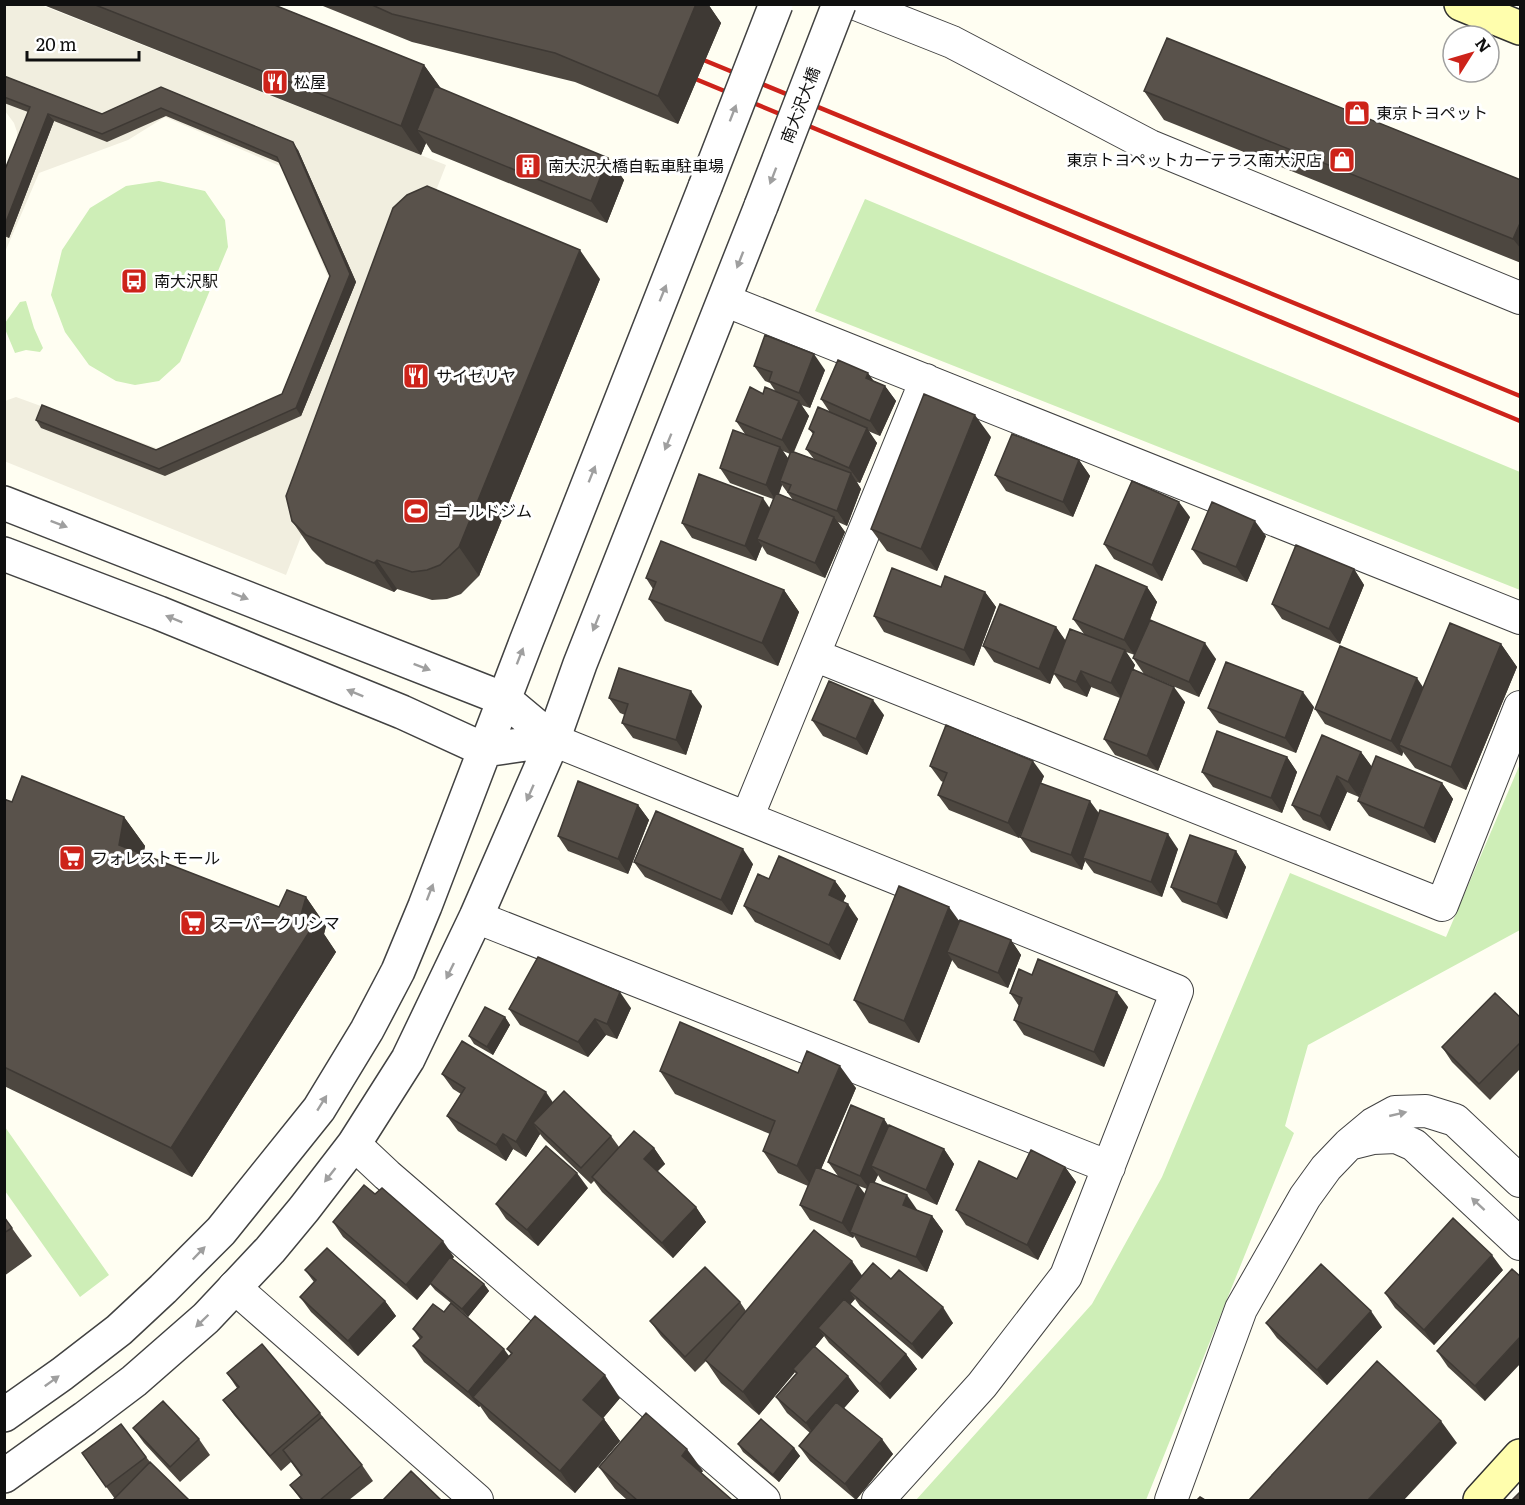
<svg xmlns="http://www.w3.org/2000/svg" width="1525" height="1505" font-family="Literata,'Noto Sans JP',serif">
<rect width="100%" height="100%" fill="#fffef2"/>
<path fill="#ceeeb7" d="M159,181L205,191L225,220L228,247L180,362L159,381L135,385L116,381L89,365L65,332L51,295L62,250L90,208L126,186Z
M865,199L1520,472V590L815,311Z
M26,301L34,328L43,348L40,352L26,350L15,353L5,329V323L20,302Z
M1520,764V930L1308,1045L1285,1126L1294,1133L1146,1500H916L1092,1304L1162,1177L1290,873L1446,937Z
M5,1127L109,1275L80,1297L5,1191Z"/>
<path fill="#f1eedf" d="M5,5H41L446,165L286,575L4,461L5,401L16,397L165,451L283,398L330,281L280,166L165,117L128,140L39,173L5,252V178L17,145V132L14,123L5,111Z"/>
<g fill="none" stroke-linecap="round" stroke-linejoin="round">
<defs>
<path id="minor" d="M856,4L952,42L1150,146L1520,298
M724,300L1520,618
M814,655L1442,905L1520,707
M553,740L1177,991L1066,1276L982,1385L878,1500
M747,818L926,380
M476,917L1109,1167
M1353,1143L1373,1138L1396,1137L1414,1145L1520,1244
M354,1144L387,1175L764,1500
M234,1287L477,1500
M1171,1500L1241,1309L1305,1197L1326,1168L1349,1144L1373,1124L1395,1112L1426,1111L1455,1120L1520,1181"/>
<path id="tertiary" d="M4,503L504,699L553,740
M4,554L159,613L338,686L402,712L485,750L553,740
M4,1415L62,1374L119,1330L163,1289L221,1231L319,1109L367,1030L398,971L425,906L526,642L705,187
M4,1476L85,1418L134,1381L206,1318L270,1250L304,1209L354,1144L408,1059L476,917L553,740L580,664L761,206"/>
<path id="secondary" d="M1461,4L1520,28
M1480,1500L1520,1456"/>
</defs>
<use href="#minor" stroke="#424242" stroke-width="34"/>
<use href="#tertiary" stroke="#424242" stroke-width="36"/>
<use href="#secondary" stroke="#313131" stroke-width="36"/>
<use href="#minor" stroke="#fff" stroke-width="32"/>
<use href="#tertiary" stroke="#fff" stroke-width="33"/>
<use href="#secondary" stroke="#fffead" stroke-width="33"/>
<path stroke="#cd231a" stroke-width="4.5" d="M689,54L1520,396
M681,73L1520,421"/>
<defs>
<path id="tertiary-bridge" d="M705,187L776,4
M761,206L839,4"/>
</defs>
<use href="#tertiary-bridge" stroke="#424242" stroke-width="36" stroke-linecap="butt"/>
<use href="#tertiary-bridge" stroke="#fff" stroke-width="33"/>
</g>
<path fill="#4d4740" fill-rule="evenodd" d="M41,4H272L424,65L441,89L608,158L624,180L607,223L432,152L426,143L421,155Z
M318,4H708L721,23L678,124L575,82L412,42Z
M4,76L102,114L161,87L298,150L356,282L301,416L165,476L41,428L36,420L156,450L282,394L330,276L280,163L166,116L107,142L54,121L9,238L4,236V172L28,112L4,103Z
M1144,91L1521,180V263L1164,120Z
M600,279L479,576L461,594L447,599L432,600L397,589L394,592L326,564L312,550L292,521Z
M754,366L825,370L810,408L801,405L809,416L794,452L814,459L806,449L813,434L809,429L829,411L821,399L874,381L885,386L896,401L880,436L868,431L877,443L860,483L857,482L861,489L847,526L838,522L845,532L825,578L767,554L762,546L756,561L692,538L682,523L770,508L773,499L730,483L720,468L745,434L736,421L763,394L776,392L770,383L765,381ZM783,451L790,454L788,459ZM782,485L790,496L793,500L779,494Z
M991,437L937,571L887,551L871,529Z
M1079,460L1090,476L1073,517L1006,491L995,475Z
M1190,517L1162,581L1114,559L1104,544Z
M1266,536L1247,582L1203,564L1192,549Z
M1354,569L1364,585L1340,644L1282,619L1272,604Z
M646,578L784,590L799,612L778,666L665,621L649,599L653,589Z
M941,587L985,592L996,607L974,666L884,632L874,616Z
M1147,587L1157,602L1150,620L1216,659L1199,697L1144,674L1133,658L1135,655L1126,652L1135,665L1133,670L1185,702L1158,771L1115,755L1104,739L1120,698L1091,687L1087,697L1064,688L1054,674L1050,684L994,662L983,646L1056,627L1066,641L1084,634L1073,619Z
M1501,644L1517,667L1466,790L1415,768L1403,752L1402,756L1325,724L1315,709L1423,687Z
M609,698L702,706L686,755L633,738L622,723L625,715L620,713Z
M1314,707L1296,753L1219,723L1208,708Z
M884,715L867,755L823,736L812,720Z
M1361,752L1372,767L1359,797L1347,792L1330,831L1303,820L1292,805Z
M1287,757L1297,772L1282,813L1213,787L1202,772Z
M930,766L1044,776L1041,783L1099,813L1178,849L1162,897L1094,873L1085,861L1082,870L1031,852L1020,837L1027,818L1019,838L949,810L938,795L943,782L941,781Z
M1442,783L1453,799L1435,843L1369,816L1358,801Z
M4,799L12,802L124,817L145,846L143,855L279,907L306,897L326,926L324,934L336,952L192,1177L4,1086Z
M638,805L649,820L628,874L568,851L558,836Z
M1236,851L1246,867L1227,919L1182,902L1171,887Z
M634,862L753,864L732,915L645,877Z
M769,879L835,881L846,896L843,902L858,919L840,960L755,922L744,906Z
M959,922L1011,940L1021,955L1008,988L958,968L952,960L919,1043L869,1023L854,1000Z
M1032,975L1128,1007L1104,1067L1024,1035L1014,1020L1019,1006L1010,993Z
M631,1008L617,1039L606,1035L588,1057L520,1025L509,1009Z
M505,1017L510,1025L493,1055L474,1044L469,1036Z
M1521,1018V1068L1490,1100L1452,1062L1442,1047Z
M660,1071L798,1073L856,1088L821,1169L838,1176L828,1162L884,1119L888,1126L944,1149L954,1164L937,1205L882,1181L878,1175L874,1183L918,1211L932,1216L943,1231L927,1272L861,1247L854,1236L853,1238L810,1220L800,1205L808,1186L778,1173L763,1151L770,1134L675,1094ZM859,1186L867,1189L865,1194Z
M442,1074L553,1103L611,1136L619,1147L654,1148L665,1164L657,1171L696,1207L706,1222L673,1258L602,1192L594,1181L591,1184L544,1139L540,1134L526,1157L513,1149L506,1161L458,1131L447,1116L461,1094L453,1089Z
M1065,1167L1076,1182L1038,1260L966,1225L956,1210L1017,1179Z
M588,1188L538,1246L506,1219L496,1204Z
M375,1194L454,1257L452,1258L484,1284L489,1291L468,1317L435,1290L430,1284L417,1300L343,1237L333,1222Z
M4,1217L32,1256L4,1276Z
M305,1270L385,1301L396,1316L358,1356L311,1312L300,1297L314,1282Z
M1503,1270L1434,1345L1395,1308L1385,1293Z
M862,1275L891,1279L953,1323L922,1359L860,1306L855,1299L850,1304L906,1354L917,1369L890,1399L829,1343L824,1336L815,1347L859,1391L844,1408L893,1454L856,1500L810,1461L799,1446L810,1433L787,1413L776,1397L796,1374L795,1372L759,1415L721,1383L706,1361L695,1372L661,1336L650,1321L740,1302L746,1311Z
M1521,1277L1485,1401L1448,1367L1437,1351Z
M444,1312L509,1356L511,1354L507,1349L620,1398L603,1418L620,1441L575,1493L489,1419L480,1406L479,1407L424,1362L413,1346L420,1339L413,1329Z
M1266,1323L1382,1327L1327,1385L1277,1338Z
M227,1373L320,1413L330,1427L362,1465L373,1481L349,1500H301L290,1485L301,1476L291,1462L281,1471L234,1415L223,1400L237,1388Z
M121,1424L150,1462L115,1499L82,1453Z
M133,1428L199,1439L210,1455L180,1482L144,1443Z
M738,1444L794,1448L800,1456L779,1482L743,1452Z
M599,1467L703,1471L701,1473L732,1500H627L615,1489Z"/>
<path fill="#3e3934" d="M696,4H708L721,23L678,124L658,96Z
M424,65L445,94L417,130L426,143L421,155L401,126Z
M48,114L54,121L9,238L4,232V227Z
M293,142L298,150L356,282L301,416L296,408L350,274Z
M608,158L624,180L607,223L591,201Z
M1521,221V249L1513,239Z
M580,250L600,279L479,576L459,547Z
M814,354L825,370L810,408L799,393Z
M868,373L879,388L866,378Z
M885,386L896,401L880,436L870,421Z
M799,401L809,416L792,455L782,440Z
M975,415L991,437L937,571L921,549Z
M867,428L877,443L860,483L849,468Z
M780,447L791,462L780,481L782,485L776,501L766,485Z
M1079,460L1090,476L1073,517L1063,502Z
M851,473L861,489L847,526L837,511Z
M763,498L773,513L757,539L762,546L756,561L745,546Z
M1179,502L1190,517L1162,581L1152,565Z
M834,517L845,532L825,578L815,563Z
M1255,521L1266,536L1247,582L1236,567Z
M377,560L397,589L394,592L374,563Z
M1354,569L1364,585L1340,644L1329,629Z
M1147,587L1157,602L1135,656L1124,640Z
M784,590L799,612L778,666L762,643Z
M985,592L996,607L974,666L964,650Z
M1056,627L1066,642L1050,684L1039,669Z
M1205,643L1216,659L1199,697L1189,682Z
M1501,644L1517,667L1466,790L1451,767Z
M1125,650L1135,665L1122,699L1111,683Z
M1081,671L1091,687L1087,697L1076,682Z
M1417,678L1427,693L1399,745L1403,752L1402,756L1391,741Z
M1174,687L1185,702L1158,771L1147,756Z
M691,691L702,706L686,755L676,740Z
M1303,692L1314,707L1296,753L1285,738Z
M873,700L884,715L867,755L856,739Z
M1361,752L1372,767L1359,797L1348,782Z
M1287,757L1297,772L1282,813L1271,798Z
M1033,761L1044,776L1019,838L1008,823Z
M1337,776L1347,792L1330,831L1320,816Z
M1442,783L1453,799L1435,843L1424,828Z
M1090,801L1101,816L1083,858L1085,861L1082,870L1071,855Z
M638,805L649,820L628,874L618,859Z
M124,817L145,846L140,874L119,845Z
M1168,834L1178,849L1162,897L1151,882Z
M743,849L753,864L732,915L721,900Z
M1236,851L1246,867L1227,919L1217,904Z
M835,881L846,896L839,910L829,895Z
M306,897L326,926L324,934L336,952L192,1177L171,1148L301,915Z
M848,904L858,919L840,960L829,945Z
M949,907L965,929L947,952L952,960L919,1043L904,1021Z
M1011,940L1021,955L1008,988L998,973Z
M620,992L631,1008L617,1039L607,1024Z
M1117,992L1128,1007L1104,1067L1094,1052Z
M505,1017L510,1025L493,1055L487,1047Z
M595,1019L606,1035L588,1057L578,1042Z
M840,1066L856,1088L813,1188L797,1166Z
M546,1092L556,1107L533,1123L540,1134L526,1157L516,1142Z
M884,1119L894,1134L871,1166L878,1175L871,1191L860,1176Z
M503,1134L513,1149L506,1161L496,1145Z
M654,1148L665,1164L655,1174L644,1159Z
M944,1149L954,1164L937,1205L926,1190Z
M1065,1167L1076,1182L1038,1260L1027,1245Z
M577,1173L588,1188L538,1246L527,1230Z
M858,1185L869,1200L850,1232L854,1236L853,1238L842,1223Z
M907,1195L918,1211L903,1205Z
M696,1207L706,1222L673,1258L662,1243Z
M932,1216L943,1231L927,1272L916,1257Z
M443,1241L454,1257L417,1300L406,1285Z
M1492,1255L1503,1270L1434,1345L1424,1330Z
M852,1261L868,1284L849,1291L855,1299L825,1335L818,1328L824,1336L795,1371L793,1369L795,1372L759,1415L743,1392Z
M484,1284L489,1291L468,1317L462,1309Z
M385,1301L396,1316L358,1356L348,1341Z
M943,1307L953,1323L922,1359L912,1344Z
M1371,1311L1382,1327L1327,1385L1317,1370Z
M1521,1336V1363L1485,1401L1475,1386Z
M504,1349L515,1364L473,1397L480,1406L479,1407L468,1392Z
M906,1354L917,1369L890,1399L880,1384Z
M605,1375L620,1398L599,1423L583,1400Z
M848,1376L859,1391L817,1439L806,1423Z
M604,1419L620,1441L575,1493L560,1471Z
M1441,1421L1457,1443L1404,1500H1368Z
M882,1439L893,1454L856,1500L845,1484Z
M794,1448L800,1456L779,1482L773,1475Z
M687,1449L703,1471L697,1478L682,1456Z"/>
<path fill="#59524b" stroke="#3e3934" stroke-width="1.5" d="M93,4H272L424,65L401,126Z
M370,4H696L658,96L555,53L392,14Z
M1167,38L1521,180V221L1513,239L1144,91Z
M4,76L102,114L161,87L293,142L350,274L296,408L159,469L36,420L42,405L156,450L282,394L330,276L277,157L161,108L102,134L48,114L4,227V172L30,107L4,97Z
M435,86L608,158L591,201L417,130Z
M427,186L580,250L459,547L440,565L427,570L412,572L377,560L374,563L306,535L292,521L286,496L393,208L407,195Z
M765,335L814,354L799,393L769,381L772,372L754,366Z
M838,360L868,373L866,378L885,386L870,421L821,399Z
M750,387L763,394L765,387L799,401L782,440L736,421Z
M924,394L975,415L921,549L871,529Z
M818,407L867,428L849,468L806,449L814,432L809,429Z
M733,430L780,447L766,485L720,468Z
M1012,434L1079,460L1063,502L995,475Z
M791,451L851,473L837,511L788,492L791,485L780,481Z
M699,474L763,498L745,546L682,523Z
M1132,481L1179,502L1152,565L1104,544Z
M776,493L834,517L815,563L757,539Z
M1212,502L1255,521L1236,567L1192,549Z
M661,541L784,590L762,643L649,599L656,582L646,578Z
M1296,545L1354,569L1329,629L1272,604Z
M1096,565L1147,587L1124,640L1073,619Z
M892,568L941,587L945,576L985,592L964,650L874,616Z
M1000,604L1056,627L1039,669L983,646Z
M1150,620L1205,643L1189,682L1133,658Z
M1450,623L1501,644L1451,767L1399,745Z
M1070,629L1125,650L1111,683L1081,671L1076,682L1053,673Z
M1340,646L1417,678L1391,741L1315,709Z
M1226,662L1303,692L1285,738L1208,708Z
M619,668L691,691L676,740L622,723L628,704L609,698Z
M1132,669L1174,687L1147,756L1104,739Z
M829,681L873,700L856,739L812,720Z
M946,725L1033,761L1008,823L938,795L947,773L930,766Z
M1217,731L1287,757L1271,798L1202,772Z
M1322,735L1361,752L1348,782L1337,776L1320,816L1292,805Z
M1376,756L1442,783L1424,828L1358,801Z
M22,776L124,817L119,845L279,907L287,890L306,897L301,915L315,923L171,1148L4,1067V799L12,802Z
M578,781L638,805L618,859L558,836Z
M1040,783L1090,801L1071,855L1020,837Z
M1100,810L1168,834L1151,882L1083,858Z
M656,811L743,849L721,900L634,862Z
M1190,835L1236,851L1217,904L1171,887Z
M779,856L835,881L829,895L848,904L829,945L744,906L758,874L769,879Z
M899,886L949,907L904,1021L854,1000Z
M960,920L1011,940L998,973L947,952Z
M538,957L620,992L607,1024L595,1019L578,1042L509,1009Z
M1038,959L1117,992L1094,1052L1014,1020L1022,998L1010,993L1019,969L1032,975Z
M1495,993L1521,1018V1042L1479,1084L1442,1047Z
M485,1007L505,1017L487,1047L469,1036Z
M680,1022L798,1073L807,1051L840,1066L797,1166L763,1151L775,1121L660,1071Z
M462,1041L546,1092L516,1142L503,1134L496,1145L447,1116L465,1088L442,1074Z
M564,1091L611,1136L581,1168L533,1123Z
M851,1105L884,1119L860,1176L828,1162Z
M889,1125L944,1149L926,1190L871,1166Z
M634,1131L654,1148L644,1159L696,1207L662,1243L592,1177Z
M546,1146L577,1173L527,1230L496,1204Z
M1031,1150L1065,1167L1027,1245L956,1210L979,1161L1017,1179Z
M816,1167L858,1185L842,1223L800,1205Z
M870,1181L907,1195L903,1205L932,1216L916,1257L850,1232Z
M364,1185L375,1194L382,1188L443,1241L406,1285L333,1222Z
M4,1217L12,1228L4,1233Z
M1453,1218L1492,1255L1424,1330L1385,1293Z
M814,1230L852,1261L743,1392L705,1360Z
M327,1248L385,1301L348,1341L300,1297L316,1280L305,1270Z
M450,1257L484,1284L462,1309L430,1283Z
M873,1263L891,1279L899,1270L943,1307L912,1344L849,1291Z
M1321,1264L1371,1311L1317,1370L1266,1323Z
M705,1267L740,1302L685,1357L650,1321Z
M1512,1269L1521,1277V1336L1475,1386L1437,1351Z
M844,1299L906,1354L880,1384L818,1328Z
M451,1303L504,1349L468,1392L413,1346L422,1337L413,1329L433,1304L444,1312Z
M535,1316L605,1375L583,1400L604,1419L560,1471L473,1397L512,1353L507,1349Z
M262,1344L320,1413L270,1456L223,1400L239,1387L227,1373Z
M814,1346L848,1376L806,1423L776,1397L797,1373L793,1369Z
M1377,1361L1441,1421L1368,1500H1249Z
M163,1401L199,1439L170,1467L133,1428Z
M836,1402L882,1439L845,1484L799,1446Z
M646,1413L687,1449L682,1456L732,1500H637L599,1467Z
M322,1417L362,1465L320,1500H303L290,1485L302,1475L283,1450Z
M761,1419L794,1448L773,1475L738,1444Z
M121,1424L146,1457L106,1487L82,1453Z
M150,1462L189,1500H113Z
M411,1471L441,1500H383Z
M1521,1491V1500H1512Z
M1200,1497L1205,1500H1197Z"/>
<defs><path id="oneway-solid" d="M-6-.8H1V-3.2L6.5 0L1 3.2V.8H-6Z" transform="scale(1.5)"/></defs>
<g fill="#9f9f9f">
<use href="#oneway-solid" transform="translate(733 113) rotate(-69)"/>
<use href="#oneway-solid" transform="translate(773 176) rotate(111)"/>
<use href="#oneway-solid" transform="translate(740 260) rotate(111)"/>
<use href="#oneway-solid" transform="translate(663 293) rotate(-68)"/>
<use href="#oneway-solid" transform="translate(668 442) rotate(112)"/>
<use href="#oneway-solid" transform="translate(592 474) rotate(-68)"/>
<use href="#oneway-solid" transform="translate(59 524) rotate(21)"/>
<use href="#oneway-solid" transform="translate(240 596) rotate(21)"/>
<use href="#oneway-solid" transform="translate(174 619) rotate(-158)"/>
<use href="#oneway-solid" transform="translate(596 623) rotate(112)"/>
<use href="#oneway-solid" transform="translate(520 656) rotate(-69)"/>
<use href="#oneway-solid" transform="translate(422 667) rotate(21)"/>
<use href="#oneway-solid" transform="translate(355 693) rotate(-158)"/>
<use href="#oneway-solid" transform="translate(530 793) rotate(114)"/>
<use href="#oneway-solid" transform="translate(430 892) rotate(-69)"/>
<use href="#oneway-solid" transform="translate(450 971) rotate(116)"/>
<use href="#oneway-solid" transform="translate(322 1103) rotate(-58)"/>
<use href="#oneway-solid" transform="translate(1398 1114) rotate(-13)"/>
<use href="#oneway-solid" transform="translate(330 1175) rotate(128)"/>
<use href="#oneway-solid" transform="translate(1478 1204) rotate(-137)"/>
<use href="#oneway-solid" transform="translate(199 1253) rotate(-46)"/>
<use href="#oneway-solid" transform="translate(202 1321) rotate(136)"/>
<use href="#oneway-solid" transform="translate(52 1381) rotate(-36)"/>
</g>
<defs>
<symbol id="restaurant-square" viewBox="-11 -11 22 22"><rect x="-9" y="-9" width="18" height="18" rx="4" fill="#cd231a" stroke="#fff"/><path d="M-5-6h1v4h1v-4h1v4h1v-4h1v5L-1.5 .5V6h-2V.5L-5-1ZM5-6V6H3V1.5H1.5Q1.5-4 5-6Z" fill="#fff"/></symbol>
<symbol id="shop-square" viewBox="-11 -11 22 22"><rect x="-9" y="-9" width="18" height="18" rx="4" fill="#cd231a" stroke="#fff"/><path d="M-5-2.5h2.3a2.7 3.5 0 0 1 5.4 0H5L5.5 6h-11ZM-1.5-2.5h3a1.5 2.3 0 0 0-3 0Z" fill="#fff"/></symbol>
<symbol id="building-square" viewBox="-11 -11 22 22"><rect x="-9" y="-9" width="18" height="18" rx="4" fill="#cd231a" stroke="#fff"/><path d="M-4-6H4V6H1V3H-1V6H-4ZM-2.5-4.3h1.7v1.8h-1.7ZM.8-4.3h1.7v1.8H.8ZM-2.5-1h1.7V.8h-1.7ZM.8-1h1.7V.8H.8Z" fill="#fff"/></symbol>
<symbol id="bus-square" viewBox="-11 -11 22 22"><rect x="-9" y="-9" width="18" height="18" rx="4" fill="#cd231a" stroke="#fff"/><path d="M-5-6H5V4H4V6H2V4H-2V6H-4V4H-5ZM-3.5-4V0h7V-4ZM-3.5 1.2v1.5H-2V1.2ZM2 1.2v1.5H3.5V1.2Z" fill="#fff"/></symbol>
<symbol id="stadium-square" viewBox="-11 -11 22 22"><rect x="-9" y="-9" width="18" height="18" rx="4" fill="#cd231a" stroke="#fff"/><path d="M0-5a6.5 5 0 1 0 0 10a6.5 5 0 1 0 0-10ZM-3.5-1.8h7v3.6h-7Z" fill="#fff"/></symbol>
<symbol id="supermarket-square" viewBox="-11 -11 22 22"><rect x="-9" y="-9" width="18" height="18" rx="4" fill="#cd231a" stroke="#fff"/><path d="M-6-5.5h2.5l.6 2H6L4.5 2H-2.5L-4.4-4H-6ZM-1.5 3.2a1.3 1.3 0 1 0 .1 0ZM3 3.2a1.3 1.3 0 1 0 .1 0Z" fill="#fff"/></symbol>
</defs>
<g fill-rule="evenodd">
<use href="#restaurant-square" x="260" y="67" width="30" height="30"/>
<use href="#shop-square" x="1342" y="98" width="30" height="30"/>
<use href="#shop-square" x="1327" y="145" width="30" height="30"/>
<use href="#building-square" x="513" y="151" width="30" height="30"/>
<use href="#bus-square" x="119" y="266" width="30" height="30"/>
<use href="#restaurant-square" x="401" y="361" width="30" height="30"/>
<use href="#stadium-square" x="401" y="496" width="30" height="30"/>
<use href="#supermarket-square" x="57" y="843" width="30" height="30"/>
<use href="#supermarket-square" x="178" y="908" width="30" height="30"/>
</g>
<g text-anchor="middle" stroke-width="6" stroke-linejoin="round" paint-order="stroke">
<g font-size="16" fill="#0f0f0f" stroke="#fff" text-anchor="start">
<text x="294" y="88">松屋</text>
<text x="1376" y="119">東京トヨペット</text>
<text x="1322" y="166" text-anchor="end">東京トヨペットカーテラス南大沢店</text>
<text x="548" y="172">南大沢大橋自転車駐車場</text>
<text x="154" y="287">南大沢駅</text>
<text x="436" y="382">サイゼリヤ</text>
<text x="436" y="517">ゴールドジム</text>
<text x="92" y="864">フォレストモール</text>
<text x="212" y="929">スーパークリシマ</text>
</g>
<g font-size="16" fill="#0f0f0f" stroke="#fff">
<text transform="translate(800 105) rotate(-69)" y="6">南大沢大橋</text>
</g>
</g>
<rect width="1525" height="1505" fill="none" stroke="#0f0f0f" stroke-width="12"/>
<g transform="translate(1471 54) rotate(53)"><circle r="28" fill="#ffffff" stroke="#9f9f9f" stroke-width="1.5"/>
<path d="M0-4.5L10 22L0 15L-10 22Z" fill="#cd231a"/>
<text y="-9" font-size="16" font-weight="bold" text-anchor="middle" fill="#0f0f0f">N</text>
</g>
<path d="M27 51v9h112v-9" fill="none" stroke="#0f0f0f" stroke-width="3"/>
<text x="36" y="51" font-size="18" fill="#0f0f0f" stroke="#ffffff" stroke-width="4.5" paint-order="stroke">20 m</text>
</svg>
